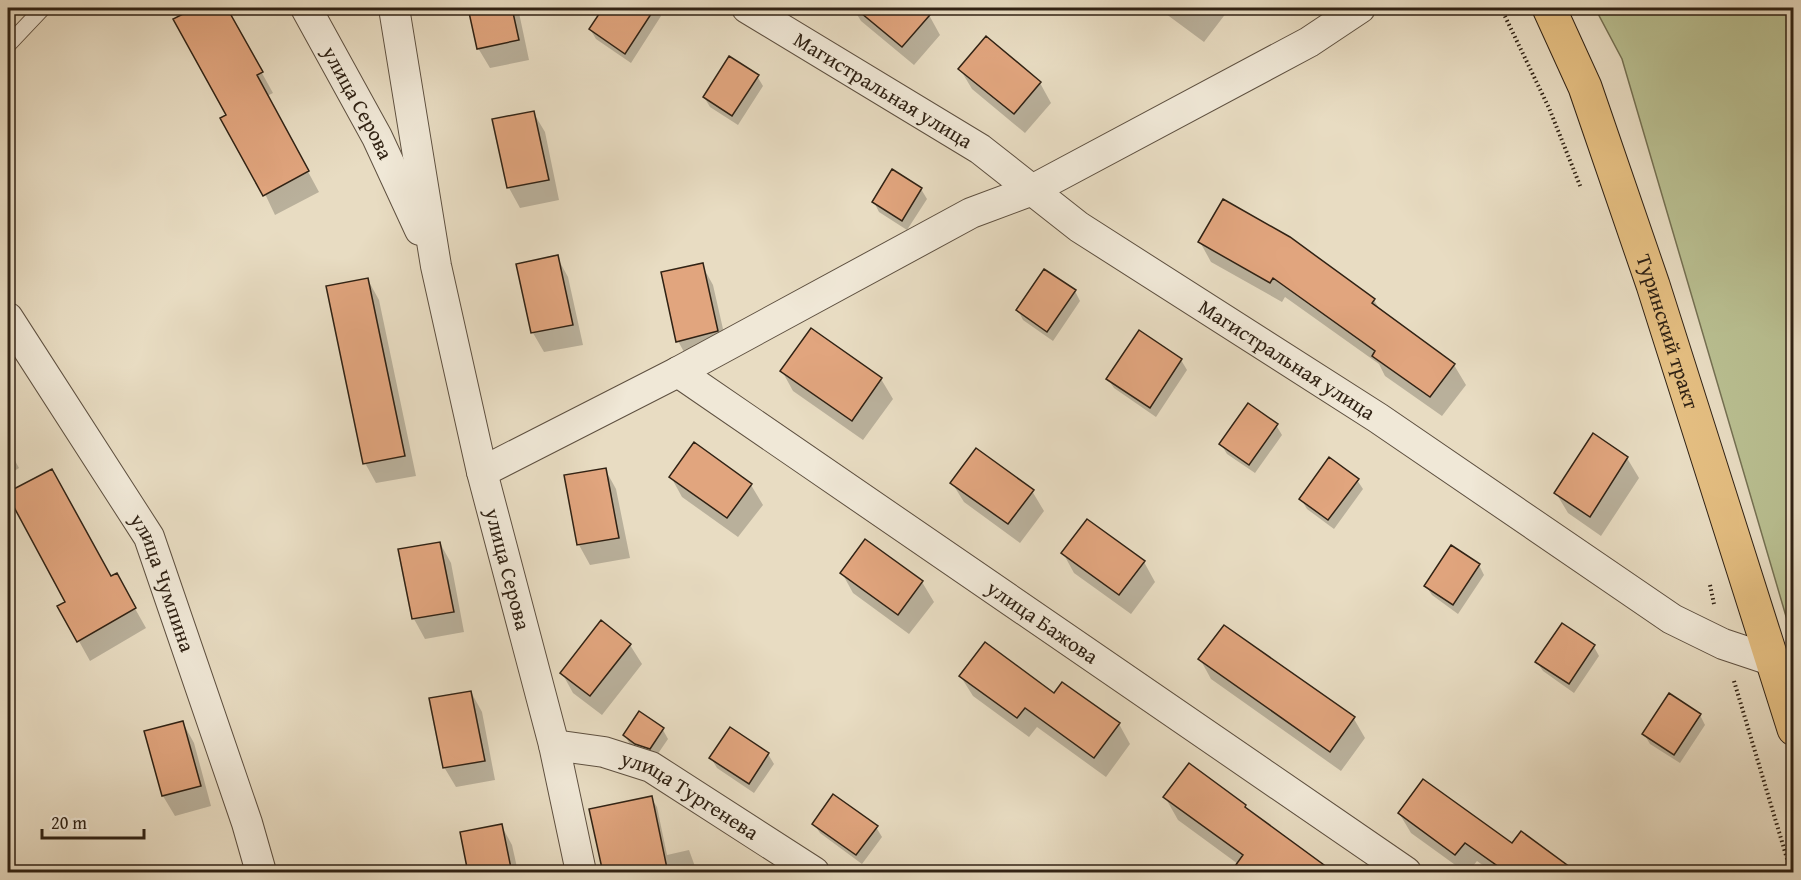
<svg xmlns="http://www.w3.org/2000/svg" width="1801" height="880" font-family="'Gentium Book Plus',serif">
<rect width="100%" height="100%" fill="#e8dcc2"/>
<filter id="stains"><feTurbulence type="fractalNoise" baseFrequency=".00333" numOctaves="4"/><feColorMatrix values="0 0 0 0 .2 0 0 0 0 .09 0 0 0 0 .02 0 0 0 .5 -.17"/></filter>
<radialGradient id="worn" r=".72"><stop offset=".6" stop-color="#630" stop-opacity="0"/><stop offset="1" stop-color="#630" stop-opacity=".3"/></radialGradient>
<path fill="#b9bf91" stroke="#747052" stroke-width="1.5" d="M1595,8H1793V640L1622,59Z"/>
<path fill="#0003" d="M198,8H226L273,93L267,96L319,192L275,215L228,116L175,19Z
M469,8H518L529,60L490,68L478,48Z
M605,8H657L661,16L631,63L596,39L590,29Z
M853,8H920L929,15L940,35L914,65L861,21Z
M1158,8H1230L1204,42Z
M960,69L1040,83L1051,103L1025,133L972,89Z
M757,76L763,86L738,125L710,107L704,97Z
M533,112L545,132L559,200L520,208L509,188L494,120Z
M893,171L921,189L927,199L907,230L879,212L874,202Z
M1200,242L1374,300L1380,310L1454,365L1466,385L1442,416L1385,376L1379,364L1285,297L1282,302L1211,262Z
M557,257L568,277L583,345L544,352L533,333Z
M702,265L713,285L728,351L689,361L678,341Z
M368,280L379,300L416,476L376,483L365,463Z
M1075,291L1080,301L1053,341L1023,320L1018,310Z
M811,330L881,379L893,399L863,440L793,391L782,371Z
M1139,332L1181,360L1187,370L1156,417L1114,388L1108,379Z
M1276,425L1282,435L1255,473L1227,454L1221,444Z
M8,448L19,468L8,475Z
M1627,458L1639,478L1601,536L1568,513L1556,493Z
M605,469L616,489L630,558L590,565L579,545L565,476Z
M52,471L111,578L116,575L146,628L90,661L60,607L67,603L8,494Z
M671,477L751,485L763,505L738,537L682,497Z
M1357,480L1363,489L1334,529L1307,509L1301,499Z
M952,483L1032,491L1044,511L1020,543L964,502Z
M866,541L922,582L934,602L909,634L853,593L842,573Z
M440,543L451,563L464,632L425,639L414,619L400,551Z
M1063,553L1144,562L1155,582L1131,614L1074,573Z
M1479,565L1484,575L1458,614L1432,595L1426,586Z
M1224,627L1354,719L1365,738L1341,771L1211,679L1200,659Z
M630,645L642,664L602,715L573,693L562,673Z
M1594,647L1599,656L1574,693L1543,671L1537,662Z
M961,677L1054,695L1119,724L1130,744L1106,777L1037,727L1029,737L973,696Z
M471,692L482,712L495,780L456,787L444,767Z
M1700,715L1705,725L1680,763L1650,744L1644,734Z
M183,723L194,743L211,806L175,816L163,796L146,732Z
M730,729L768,754L774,764L754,793L717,768L711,758Z
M663,730L668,739L655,758L630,745L625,735Z
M1165,797L1333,872L1238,864L1178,820Z
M651,798L657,807L667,855L689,850L697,872H604Z
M1399,813L1513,845L1492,872L1477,861L1468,872H1465L1411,833Z
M814,824L876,827L882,837L862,864L820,833Z
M501,825L512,845L518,872H470Z"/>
<path fill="#e1a57e" stroke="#302214" stroke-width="1.5" d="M195,8H227L263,72L257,75L309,171L263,196L220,118L226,115L173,19Z
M468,8H512L519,40L477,49Z
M603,8H655L625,54L589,29Z
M855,8H936L902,47Z
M986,36L1041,82L1014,114L958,69Z
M729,56L759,75L732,116L703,97Z
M534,111L549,180L507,188L492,119Z
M892,169L922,188L902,221L872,202Z
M1223,199L1290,237L1375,299L1372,303L1455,364L1430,397L1372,356L1375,351L1273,278L1270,283L1198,242Z
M558,255L573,325L531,333L516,264Z
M703,263L718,331L676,342L661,272Z
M1044,269L1076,290L1047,332L1016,310Z
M368,278L405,456L363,464L326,286Z
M811,328L882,378L852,421L780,371Z
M1139,330L1182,359L1150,408L1106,379Z
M1248,403L1278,424L1249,465L1219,444Z
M1593,433L1628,457L1590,517L1554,493Z
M694,442L752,484L727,518L669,477Z
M976,448L1034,490L1008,524L950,483Z
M1329,457L1359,479L1328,520L1299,499Z
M606,468L619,538L577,545L564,475Z
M52,469L111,576L117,573L136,608L77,642L57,606L65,602L8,496V492Z
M1087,519L1145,561L1119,595L1061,553Z
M865,539L923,581L898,615L840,573Z
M440,542L454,612L412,619L398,549Z
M1451,545L1480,564L1453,605L1424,586Z
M601,620L631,644L590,696L560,673Z
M1562,623L1595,645L1569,684L1535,662Z
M1224,625L1355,717L1330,752L1198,659Z
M985,642L1054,693L1062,682L1120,723L1094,758L1025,708L1017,718L959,676Z
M471,691L485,761L443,768L429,698Z
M1669,693L1701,714L1674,755L1642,734Z
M639,711L664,728L650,749L635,744L623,735Z
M183,721L201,786L162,796L144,731Z
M730,727L769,753L749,784L709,758Z
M1189,763L1246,805L1245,807L1335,873H1230L1243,855L1163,797Z
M1423,779L1512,843L1521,831L1578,873H1490L1496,865L1465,843L1455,855L1398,813Z
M833,794L878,826L856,855L812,824Z
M652,796L668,873H603L589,809Z
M502,824L512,873H468L460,832Z"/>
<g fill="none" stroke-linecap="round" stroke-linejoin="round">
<defs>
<path id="lane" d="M8,45L43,8"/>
<g id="street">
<path id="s1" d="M306,8L377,137L420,230"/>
<path id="s2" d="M394,8L436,266L482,472L554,745L581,872"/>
<path id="s3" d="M747,8L980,149L1079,227L1378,418L1672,619L1723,644L1774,661"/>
<path id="s4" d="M8,318L149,537L247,823L261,872"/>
<path id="s5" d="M678,372L1406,872"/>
<path d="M482,472L678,372L971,213L1030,191L1309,42L1360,8"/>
<path id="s6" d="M554,745L604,752L651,767L814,872"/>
</g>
<g id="primary">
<path id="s7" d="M1549,8L1585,87L1653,285L1794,729"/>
</g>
</defs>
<use href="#lane" stroke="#5e5040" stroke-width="17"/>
<use href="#street" stroke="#5e5040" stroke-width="32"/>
<use href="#primary" stroke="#302214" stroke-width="35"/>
<path stroke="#302214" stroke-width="4" stroke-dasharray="1.5 3" stroke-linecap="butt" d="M1501,8L1549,108L1581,188
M1710,585L1714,604
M1734,681L1791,872"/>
<use href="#lane" stroke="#f0e8d7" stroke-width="15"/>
<use href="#street" stroke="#f0e8d7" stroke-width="30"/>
<use href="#primary" stroke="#e4be81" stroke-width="33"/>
</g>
<g text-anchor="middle" stroke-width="5" stroke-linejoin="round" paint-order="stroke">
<g font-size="21" fill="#302214" stroke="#f0e8d7">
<text dy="7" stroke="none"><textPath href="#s3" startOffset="159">Магистральная улица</textPath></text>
<text dy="7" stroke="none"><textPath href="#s1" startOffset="108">улица Серова</textPath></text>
<text dy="7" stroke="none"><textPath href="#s7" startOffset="345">Туринский тракт</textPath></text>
<text dy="7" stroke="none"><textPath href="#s3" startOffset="645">Магистральная улица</textPath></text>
<text dy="7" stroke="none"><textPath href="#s2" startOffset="573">улица Серова</textPath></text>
<text dy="7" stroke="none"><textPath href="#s4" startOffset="308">улица Чумпина</textPath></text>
<text dy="7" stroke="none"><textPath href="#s5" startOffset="442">улица Бажова</textPath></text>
<text dy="7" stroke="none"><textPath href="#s6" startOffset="147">улица Тургенева</textPath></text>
</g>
</g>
<rect width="1801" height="880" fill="none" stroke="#e8dcc2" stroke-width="30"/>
<rect x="9" y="9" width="1783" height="862" fill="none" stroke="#302214" stroke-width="3"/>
<rect x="15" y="15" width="1771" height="850" fill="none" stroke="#302214" stroke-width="1.5"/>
<path d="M42 829v9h102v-9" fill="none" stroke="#302214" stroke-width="3"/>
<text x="51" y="829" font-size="18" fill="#302214" stroke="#f0e8d7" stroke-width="4.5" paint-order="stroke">20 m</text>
<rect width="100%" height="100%" filter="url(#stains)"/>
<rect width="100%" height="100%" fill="url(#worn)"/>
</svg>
